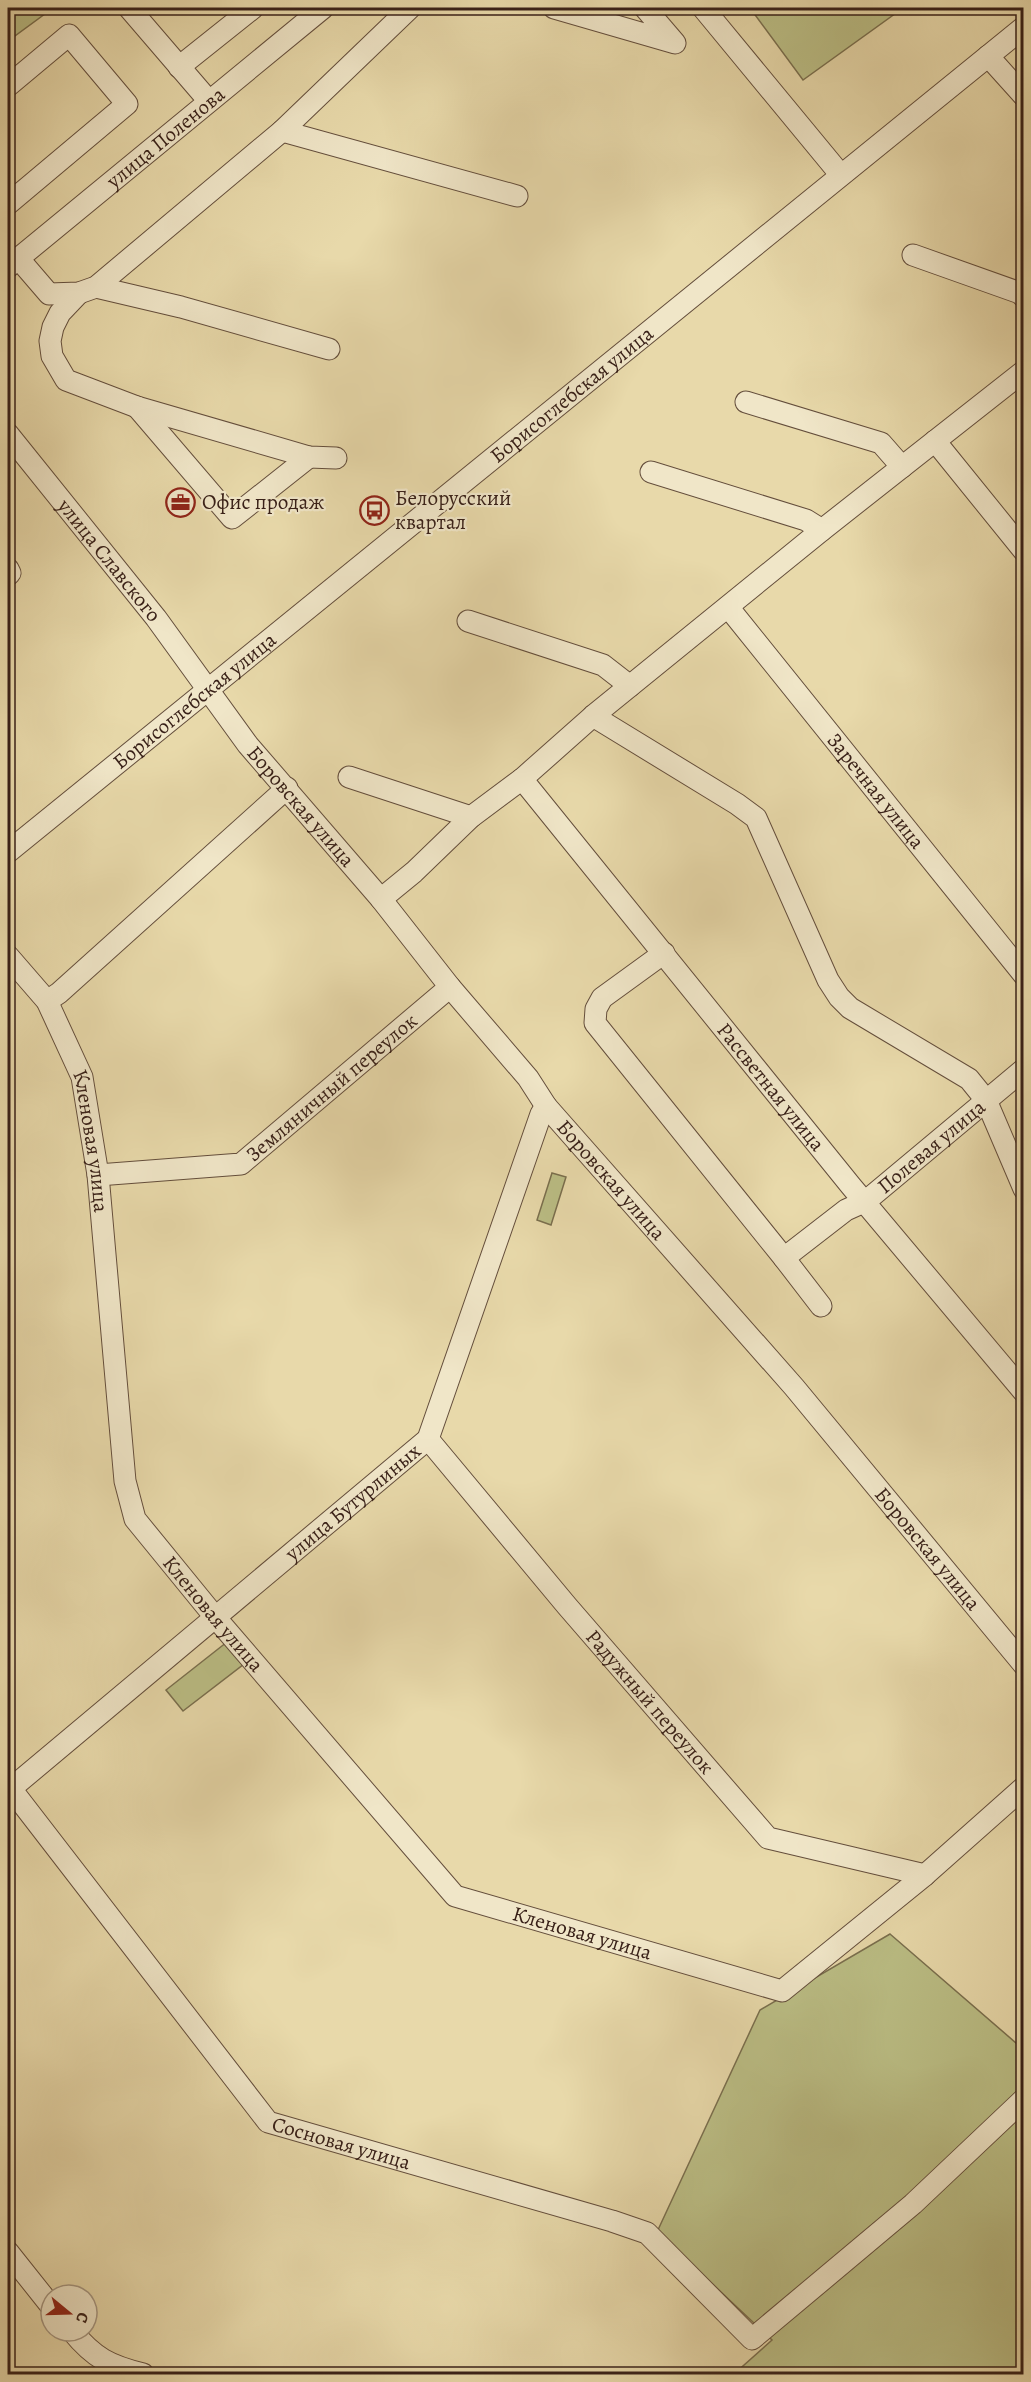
<svg xmlns="http://www.w3.org/2000/svg" width="1031" height="2382" font-family="Alegreya,serif">
<rect width="100%" height="100%" fill="#e8d9aa"/>
<filter id="stains"><feTurbulence type="fractalNoise" baseFrequency=".00333" numOctaves="4"/><feColorMatrix values="0 0 0 0 .2 0 0 0 0 .09 0 0 0 0 .02 0 0 0 .5 -.17"/></filter>
<radialGradient id="worn" r=".72"><stop offset=".6" stop-color="#630" stop-opacity="0"/><stop offset="1" stop-color="#630" stop-opacity=".3"/></radialGradient>
<path fill="#bbbe85" stroke="#7a6f4e" stroke-width="1.5" d="M8,8H53L8,41Z
M750,8H903L803,80Z
M552,1173L566,1177L551,1225L537,1220Z
M227,1642L244,1664L183,1711L166,1690Z
M890,1934L1023,2049V2374H734L772,2340L657,2232L760,2010Z"/>
<g fill="none" stroke-linecap="round" stroke-linejoin="round">
<defs>
<g id="minor">
<path d="M129,8L208,100"/>
<path d="M554,8L675,43L645,8"/>
<path d="M703,8L840,174"/>
<path d="M988,56L1024,96"/>
<path d="M179,67L253,8"/>
<path d="M8,86L69,35L127,104L8,204"/>
<path d="M282,131L517,196"/>
<path d="M913,255L1020,293L1024,297"/>
<path d="M18,258L49,294L79,293L96,287L282,131L410,8"/>
<path id="s1" d="M8,267L323,8"/>
<path d="M96,287L181,307L329,349"/>
<path d="M79,293L60,313L53,327L50,341L52,356L66,380L137,407L309,457L336,458"/>
<path d="M746,402L881,443L902,467"/>
<path d="M137,407L232,518L309,457"/>
<path id="s2" d="M8,434L156,618L248,745L381,899L450,987L528,1078L546,1106L794,1387L1024,1665"/>
<path d="M935,441L1024,551"/>
<path d="M651,472L806,520L822,530"/>
<path d="M8,569L10,573L8,575"/>
<path id="s3" d="M728,607L1024,975"/>
<path d="M468,621L603,665L630,686"/>
<path d="M593,716L737,804L756,818L828,980L839,997L850,1008L969,1079L986,1100L1024,1189"/>
<path d="M349,777L471,817"/>
<path id="s4" d="M522,779L851,1186L1024,1392"/>
<path id="s5" d="M8,852L1024,27"/>
<path d="M381,899L414,872L471,817L522,779L593,716L822,530L1024,371"/>
<path id="s6" d="M664,953L602,998L596,1009L595,1023L784,1258L846,1210L866,1201L1024,1069"/>
<path id="s7" d="M8,956L47,1001L82,1077L98,1175L125,1481L135,1519L215,1617L455,1896L782,1991L925,1875L1024,1787"/>
<path d="M47,1001L59,993L287,788"/>
<path id="s8" d="M98,1175L241,1164L450,987"/>
<path d="M784,1258L821,1306"/>
<path id="s9" d="M428,1439L567,1606L768,1838L925,1875"/>
<path id="s10" d="M8,1785L268,2122L612,2221L647,2233L752,2339L913,2204L1024,2099"/>
<path id="s11" d="M8,1791L428,1439L541,1114L546,1106"/>
<path d="M8,2252L51,2306"/>
<path d="M72,2331C94,2358 110,2366 143,2374"/>
</g>
</defs>
<use href="#minor" stroke="#644e3c" stroke-width="23"/>
<use href="#minor" stroke="#f0e6c8" stroke-width="21"/>
</g>
<defs>
<symbol id="office-ring" viewBox="-11 -11 22 22"><circle r="9.5" fill="#f0e6c8" stroke="#8f2418" stroke-width="1.5"/><path d="M-6-3h4V-5.5h4V-3h4V5H-6ZM-1-4.5V-3h2v-1.5ZM-6 0V1H6V0Z" fill="#8f2418"/></symbol>
<symbol id="bus-ring" viewBox="-11 -11 22 22"><circle r="9.5" fill="#f0e6c8" stroke="#8f2418" stroke-width="1.5"/><path d="M-5-6H5V4H4V6H2V4H-2V6H-4V4H-5ZM-3.5-4V0h7V-4ZM-3.5 1.2v1.5H-2V1.2ZM2 1.2v1.5H3.5V1.2Z" fill="#8f2418"/></symbol>
</defs>
<g fill-rule="evenodd">
<use href="#office-ring" x="164" y="486" width="33" height="33"/>
<use href="#bus-ring" x="358" y="494" width="33" height="33"/>
</g>
<g text-anchor="middle" stroke-width="4.5" stroke-linejoin="round" paint-order="stroke">
<g font-size="21" fill="#382018" stroke="#f0e6c8">
<text dy="7" stroke="none"><textPath href="#s1" startOffset="204">улица Поленова</textPath></text>
<text dy="7" stroke="none"><textPath href="#s5" startOffset="726">Борисоглебская улица</textPath></text>
<text dy="7" stroke="none"><textPath href="#s2" startOffset="162">улица Славского</textPath></text>
<text dy="7" stroke="none"><textPath href="#s5" startOffset="240">Борисоглебская улица</textPath></text>
<text dy="7" stroke="none"><textPath href="#s3" startOffset="236">Заречная улица</textPath></text>
<text dy="7" stroke="none"><textPath href="#s2" startOffset="474">Боровская улица</textPath></text>
<text dy="7" stroke="none"><textPath href="#s4" startOffset="396">Рассветная улица</textPath></text>
<text dy="7" stroke="none"><textPath href="#s8" startOffset="262">Земляничный переулок</textPath></text>
<text dy="7" stroke="none"><textPath href="#s7" startOffset="208">Кленовая улица</textPath></text>
<text dy="7" stroke="none"><textPath href="#s6" startOffset="590">Полевая улица</textPath></text>
<text dy="7" stroke="none"><textPath href="#s2" startOffset="960">Боровская улица</textPath></text>
<text dy="7" stroke="none"><textPath href="#s11" startOffset="450">улица Бутурлиных</textPath></text>
<text dy="7" stroke="none"><textPath href="#s2" startOffset="1446">Боровская улица</textPath></text>
<text dy="7" stroke="none"><textPath href="#s7" startOffset="712">Кленовая улица</textPath></text>
<text dy="7" stroke="none"><textPath href="#s9" startOffset="344">Радужный переулок</textPath></text>
<text dy="7" stroke="none"><textPath href="#s7" startOffset="1216">Кленовая улица</textPath></text>
<text dy="7" stroke="none"><textPath href="#s10" startOffset="502">Сосновая улица</textPath></text>
</g>
<g font-size="21" fill="#382018" stroke="#f0e6c8" text-anchor="start">
<text x="395" y="505">Белорусский<tspan x="395" dy="24">квартал</tspan></text>
<text x="202" y="509">Офис продаж</text>
</g>
</g>
<rect width="1031" height="2382" fill="none" stroke="#e8d9aa" stroke-width="30"/>
<rect x="9" y="9" width="1013" height="2364" fill="none" stroke="#382018" stroke-width="3"/>
<rect x="15" y="15" width="1001" height="2352" fill="none" stroke="#382018" stroke-width="1.5"/>
<g transform="translate(69 2313) rotate(109)"><circle r="28" fill="#f0e6c8" stroke="#a69782" stroke-width="1.5"/>
<path d="M0-4.5L10 22L0 15L-10 22Z" fill="#8f2418"/>
<text y="-9" font-size="16" font-weight="bold" text-anchor="middle" fill="#382018">С</text>
</g>
<rect width="100%" height="100%" filter="url(#stains)"/>
<rect width="100%" height="100%" fill="url(#worn)"/>
</svg>
